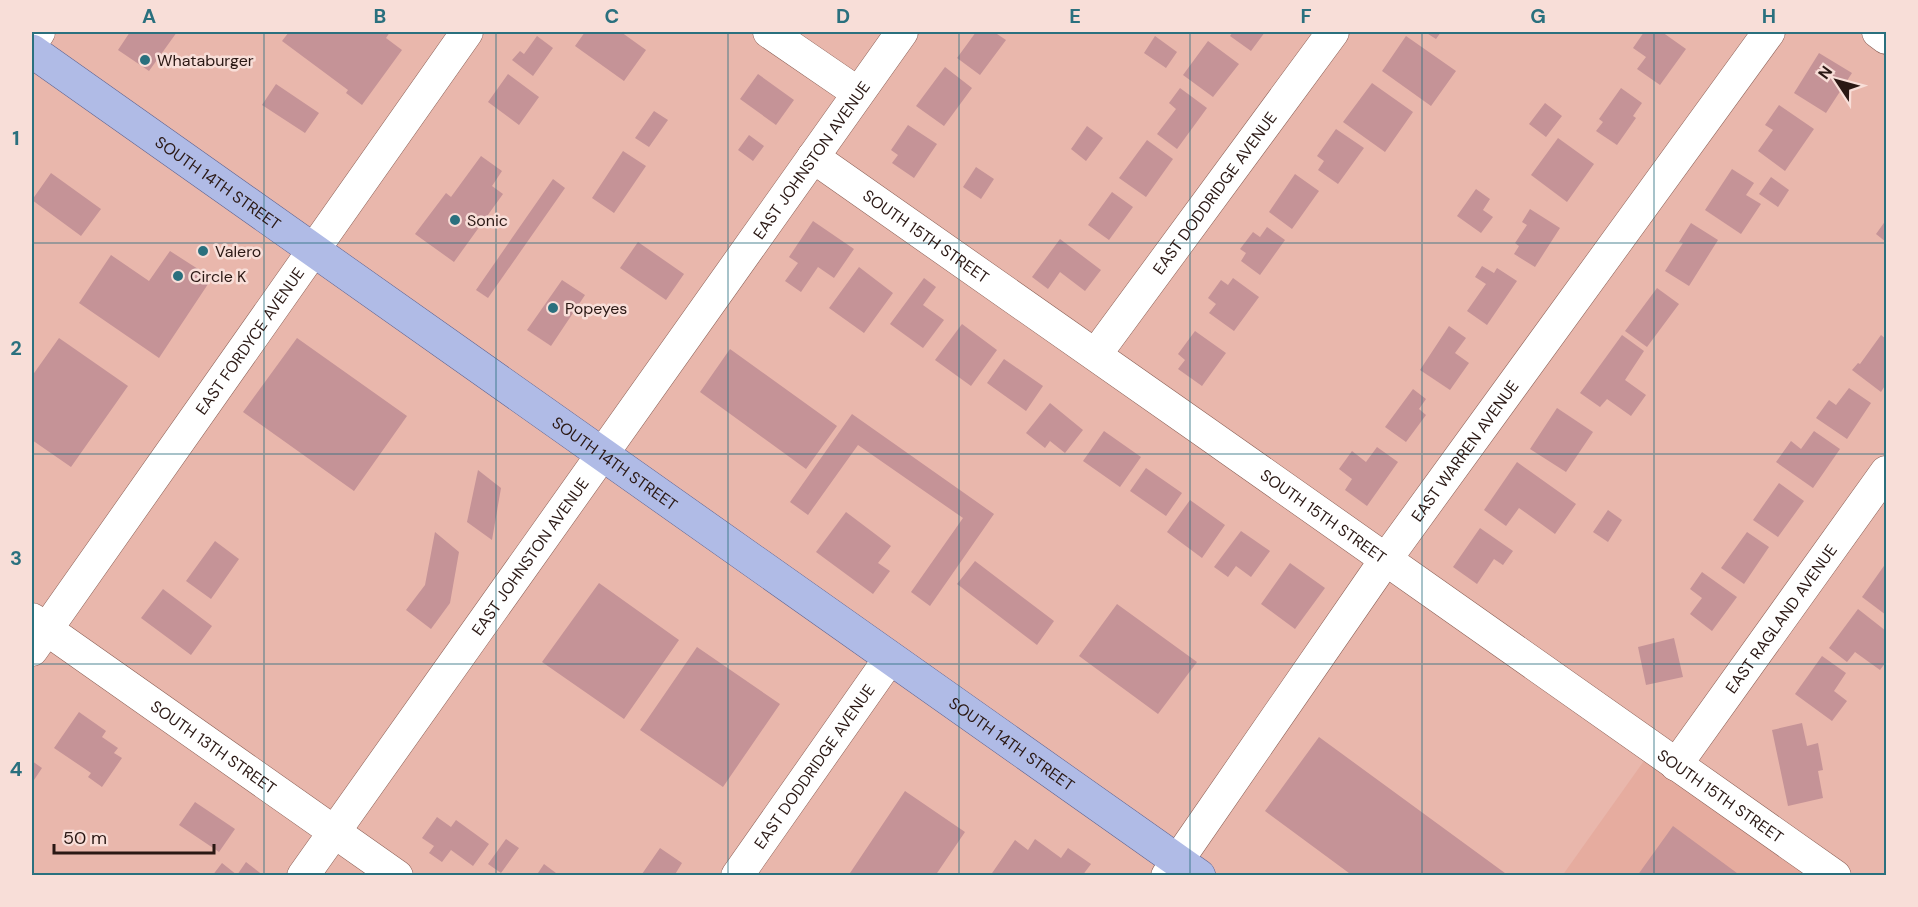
<svg xmlns="http://www.w3.org/2000/svg" width="1918" height="907" font-family="'DM Sans',sans-serif">
<rect width="100%" height="100%" fill="#e9b7ac"/>
<path fill="#e6ac9f" d="M1646,758L1810,876H1562Z"/>
<path fill="#c59397" d="M130,32H177L149,71L118,50Z
M289,32H390L386,38L402,50L362,105L346,93L348,90L282,41Z
M585,32H621L646,50L624,81L575,46Z
M976,32H994L1006,40L980,75L957,58Z
M1233,32H1265L1251,51L1230,36Z
M1425,32H1441L1436,39Z
M1644,32H1662L1686,49L1660,85L1637,69L1646,57L1633,48Z
M537,36L553,48L533,76L512,60L520,51L524,54Z
M1155,36L1177,52L1166,68L1144,53Z
M1406,36L1456,71L1431,106L1382,71Z
M1208,41L1239,64L1213,97L1183,75Z
M1819,53L1852,73L1826,113L1794,93Z
M945,67L972,88L944,126L916,106Z
M508,74L539,97L519,125L488,102Z
M758,74L794,100L776,125L740,99Z
M1372,83L1413,112L1385,152L1343,122Z
M276,84L319,113L305,133L262,105Z
M1180,88L1207,108L1177,149L1157,134L1176,109L1169,103Z
M1621,88L1642,103L1633,116L1636,118L1617,145L1596,131L1603,122L1599,119Z
M1545,103L1562,116L1546,137L1529,124Z
M1779,105L1814,129L1785,171L1758,151L1773,130L1765,125Z
M654,111L668,120L649,147L635,138Z
M908,125L937,144L914,178L892,163L898,155L891,150Z
M1087,126L1103,138L1086,161L1071,149Z
M1336,129L1364,148L1338,184L1318,170L1324,161L1317,156Z
M749,135L764,146L753,161L738,150Z
M1558,138L1594,164L1567,202L1531,175Z
M1147,140L1173,159L1146,197L1119,178Z
M623,151L646,166L614,213L592,198Z
M481,156L502,171L492,186L503,194L454,262L415,234L446,193L451,197Z
M976,167L994,179L981,199L963,187Z
M1732,169L1754,183L1746,195L1761,204L1741,234L1705,210Z
M51,173L101,209L81,236L32,200Z
M1295,174L1319,191L1292,229L1269,212Z
M1771,177L1789,190L1778,207L1759,194Z
M553,179L565,188L488,298L476,290Z
M1476,189L1490,199L1483,210L1493,217L1481,233L1457,216Z
M1112,192L1133,207L1109,240L1088,225Z
M1530,209L1560,228L1535,267L1514,254L1519,246L1515,243L1527,225L1522,222Z
M1886,220V242L1876,234Z
M813,221L854,249L834,278L818,267L801,292L785,281L798,263L789,257Z
M1691,223L1718,240L1689,286L1665,271L1683,243L1679,242Z
M1267,227L1285,240L1260,275L1241,261L1246,253L1240,249L1253,232L1260,237Z
M1060,239L1101,270L1085,291L1060,272L1048,289L1032,277Z
M638,242L684,274L666,300L620,268Z
M170,251L212,278L159,358L79,303L111,255L149,281Z
M1482,266L1494,273L1497,268L1517,281L1487,325L1467,311L1486,284L1475,277Z
M859,267L893,293L864,333L829,308Z
M924,278L936,287L923,305L944,320L923,348L890,324Z
M1233,278L1259,297L1234,331L1209,313L1216,304L1208,298L1221,280L1228,285Z
M562,280L585,295L551,346L527,330Z
M1657,288L1679,304L1647,347L1625,331Z
M962,324L997,350L971,386L935,360Z
M1449,326L1466,338L1455,353L1469,363L1450,390L1420,370Z
M1195,331L1226,353L1202,386L1178,369L1185,360L1178,354Z
M1622,335L1644,351L1625,380L1646,395L1631,416L1607,399L1600,407L1580,393Z
M1881,335L1886,339V384L1881,392L1852,370L1858,363L1860,364Z
M59,338L128,386L71,467L32,440V376Z
M297,338L407,416L354,491L243,412Z
M730,349L837,426L806,469L700,392Z
M1004,359L1043,386L1026,411L987,383Z
M1849,388L1871,403L1847,439L1816,418L1829,400L1836,405Z
M1413,389L1426,399L1419,409L1426,415L1406,442L1385,427Z
M1050,403L1083,430L1065,453L1050,441L1045,448L1026,433Z
M1557,408L1593,432L1566,472L1530,449Z
M852,414L994,514L930,606L911,592L963,518L858,445L808,515L790,502Z
M1104,431L1141,457L1120,487L1083,461Z
M1814,431L1840,449L1813,488L1776,462L1791,441L1801,449Z
M1377,447L1398,462L1367,506L1345,490L1352,479L1339,469L1352,451L1366,462Z
M1517,462L1576,504L1555,534L1519,508L1506,526L1484,510Z
M1146,468L1182,493L1166,516L1130,491Z
M478,470L501,488L492,540L467,522Z
M1779,483L1804,501L1778,537L1753,520Z
M1190,500L1225,525L1202,558L1167,532Z
M1608,510L1622,520L1608,542L1593,532Z
M846,512L891,546L878,563L890,571L873,594L816,552Z
M1480,528L1513,551L1503,565L1494,559L1477,584L1453,567Z
M1241,531L1270,551L1251,577L1236,566L1228,577L1214,567Z
M435,532L459,552L450,603L431,629L406,610L425,585Z
M1747,532L1769,547L1744,584L1721,568Z
M215,541L239,559L211,599L186,581Z
M975,561L1054,621L1037,645L957,584Z
M1290,563L1325,588L1295,629L1261,604Z
M1886,563V615L1862,597Z
M1702,572L1737,597L1712,631L1690,614L1702,598L1690,589Z
M599,583L679,640L624,719L542,662Z
M163,589L212,626L191,655L141,618Z
M1117,604L1197,662L1158,714L1079,656Z
M1858,609L1886,631V662L1880,670L1855,652L1847,662L1829,648Z
M1674,638L1683,677L1646,685L1638,647Z
M697,647L780,704L723,787L640,730Z
M1822,656L1846,673L1834,691L1847,701L1832,721L1795,694Z
M79,712L106,731L102,737L118,748L114,753L122,758L102,787L88,777L91,773L54,748Z
M1802,723L1807,746L1818,743L1823,770L1818,771L1823,798L1788,806L1772,730Z
M1319,737L1509,876H1353L1265,811Z
M32,761L42,768L32,783Z
M905,791L965,832L935,876H848Z
M195,802L235,829L219,852L179,825Z
M437,817L451,827L456,820L489,844L473,866L451,850L442,862L429,853L434,846L422,838Z
M1673,826L1741,876H1637Z
M506,839L519,848L501,873L488,864Z
M1035,839L1061,858L1068,848L1091,864L1082,876H990L1015,840L1028,850Z
M660,848L682,863L674,876H645L642,874Z
M246,862L264,876H212L222,863L237,875Z
M544,864L560,876H536Z"/>
<g fill="none" stroke-linecap="round" stroke-linejoin="round">
<defs>
<g id="minor">
<path d="M769,32L858,93"/>
<path d="M1878,32L1886,38"/>
<path d="M32,42L39,32"/>
<path id="s1" d="M813,157C1155,395 1493,637 1835,876"/>
<path id="s2" d="M1096,354L1333,32"/>
<path id="s3" d="M32,619L397,876"/>
<path id="s4" d="M32,650L467,32"/>
<path id="s5" d="M1676,765L1886,472"/>
<path id="s6" d="M303,876L902,32"/>
<path id="s7" d="M737,876L890,658"/>
<path id="s8" d="M1167,876L1386,559L1769,32"/>
</g>
<g id="major">
<path id="s9" d="M32,51L1199,876"/>
</g>
</defs>
<use href="#minor" stroke="#8c6056" stroke-width="33"/>
<use href="#major" stroke="#5f6491" stroke-width="34"/>
<use href="#minor" stroke="#fff" stroke-width="32"/>
<use href="#major" stroke="#b0bbe6" stroke-width="33"/>
</g>
<path fill="none" stroke="#2a707e" stroke-width="1.5" stroke-opacity="0.55" d="M264,32V876M496,32V876M728,32V876M959,32V876M1190,32V876M1422,32V876M1654,32V876M32,243H1886M32,454H1886M32,664H1886"/>
<g fill="#2a707e" stroke="#f8ded8" stroke-width="2">
<circle cx="145" cy="60" r="6"/>
<circle cx="455" cy="220" r="6"/>
<circle cx="203" cy="251" r="6"/>
<circle cx="178" cy="276" r="6"/>
<circle cx="553" cy="308" r="6"/>
</g>
<g text-anchor="middle" stroke-width="5" stroke-linejoin="round" paint-order="stroke">
<g font-size="16" fill="#2a1814" stroke="#f8ded8" text-anchor="start">
<text x="157" y="66">Whataburger</text>
<text x="467" y="226">Sonic</text>
<text x="215" y="257">Valero</text>
<text x="190" y="282">Circle K</text>
<text x="565" y="314">Popeyes</text>
</g>
<g font-size="16" fill="#2a1814" stroke="#f8ded8">
<text dy="6" stroke="none"><textPath href="#s6" startOffset="878">EAST JOHNSTON AVENUE</textPath></text>
<text dy="6" stroke="none"><textPath href="#s9" startOffset="228">SOUTH 14TH STREET</textPath></text>
<text dy="6" stroke="none"><textPath href="#s2" startOffset="200">EAST DODDRIDGE AVENUE</textPath></text>
<text dy="6" stroke="none"><textPath href="#s1" startOffset="138">SOUTH 15TH STREET</textPath></text>
<text dy="6" stroke="none"><textPath href="#s4" startOffset="378">EAST FORDYCE AVENUE</textPath></text>
<text dy="6" stroke="none"><textPath href="#s8" startOffset="519">EAST WARREN AVENUE</textPath></text>
<text dy="6" stroke="none"><textPath href="#s9" startOffset="714">SOUTH 14TH STREET</textPath></text>
<text dy="6" stroke="none"><textPath href="#s1" startOffset="624">SOUTH 15TH STREET</textPath></text>
<text dy="6" stroke="none"><textPath href="#s6" startOffset="392">EAST JOHNSTON AVENUE</textPath></text>
<text dy="6" stroke="none"><textPath href="#s5" startOffset="180">EAST RAGLAND AVENUE</textPath></text>
<text dy="6" stroke="none"><textPath href="#s9" startOffset="1200">SOUTH 14TH STREET</textPath></text>
<text dy="6" stroke="none"><textPath href="#s3" startOffset="222">SOUTH 13TH STREET</textPath></text>
<text dy="6" stroke="none"><textPath href="#s7" startOffset="134">EAST DODDRIDGE AVENUE</textPath></text>
<text dy="6" stroke="none"><textPath href="#s1" startOffset="1110">SOUTH 15TH STREET</textPath></text>
</g>
</g>
<rect width="1918" height="907" fill="none" stroke="#f8ded8" stroke-width="66"/>
<g transform="translate(1837 81) rotate(306)" stroke="#f8ded8" stroke-width="4.5" paint-order="stroke">
<path d="M0-4.5L10 22L0 15L-10 22Z" fill="#2a1814"/>
<text y="-9" font-size="16" font-weight="bold" text-anchor="middle" fill="#2a1814">N</text>
</g>
<path d="M54 844v9h160v-9" fill="none" stroke="#2a1814" stroke-width="3"/>
<text x="63" y="844" font-size="18" fill="#2a1814" stroke="#f8ded8" stroke-width="4.5" paint-order="stroke">50 m</text>
<rect x="33" y="33" width="1852" height="841" fill="none" stroke="#2a707e" stroke-width="2"/>
<g font-size="20" text-anchor="middle" font-weight="bold" fill="#2a707e">
<text x="149" y="23">A</text>
<text x="380" y="23">B</text>
<text x="612" y="23">C</text>
<text x="843" y="23">D</text>
<text x="1075" y="23">E</text>
<text x="1306" y="23">F</text>
<text x="1538" y="23">G</text>
<text x="1769" y="23">H</text>
<text x="16" y="145">1</text>
<text x="16" y="355">2</text>
<text x="16" y="565">3</text>
<text x="16" y="776">4</text>
</g>
</svg>
